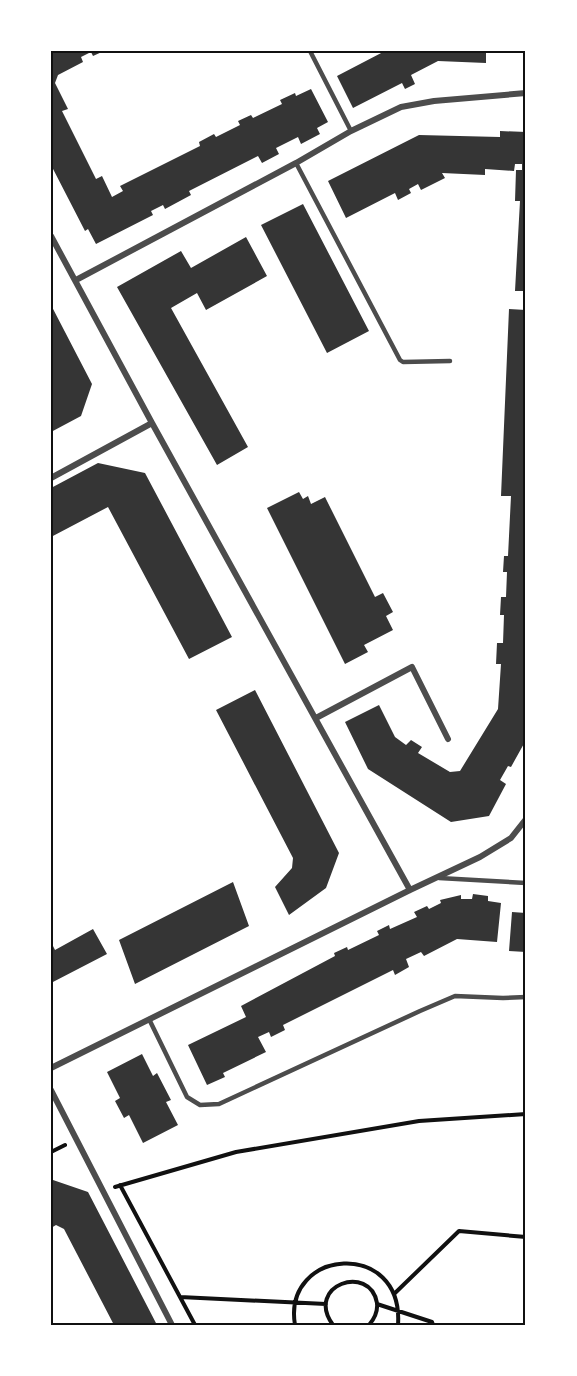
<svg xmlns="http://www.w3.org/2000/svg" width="577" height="1376" font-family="Barlow,sans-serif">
<rect width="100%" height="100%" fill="#fff"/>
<path fill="#353535" d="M51,51H104L93,56L91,52L81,57L83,62L58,75L55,83L68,109L62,111L96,179L102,176L112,197L123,191L120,186L200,146L199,142L214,134L216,137L240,125L238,121L251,115L253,118L282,104L280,100L295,93L296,96L311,89L328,122L317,128L320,134L301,144L298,137L276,148L279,154L262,163L258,156L189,191L191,195L165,209L163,205L151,211L153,215L96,244L88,229L85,231L51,165Z
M385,51H486V63L438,61L411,75L415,84L405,89L402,83L353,108L337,76Z
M500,131L526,132V291H515L520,201H515L516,170H522V164H515L514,171L485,169V175L442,173L445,178L421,190L418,184L409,189L411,193L398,200L395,193L346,218L328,181L419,135L500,137Z
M303,204L369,331L327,353L261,225Z
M246,237L267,276L206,310L197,293L171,308L248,447L217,465L117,287L181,251L191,268Z
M51,305L92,384L81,416L51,432Z
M509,309L526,310V740L511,767L508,766L500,780L506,784L489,816L451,822L368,769L345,722L379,705L395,737L406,745L411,740L422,747L418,753L450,772L460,771L498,709L501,664H496L497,643H503L504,615H500L501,597H506L507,572H503L504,556H508L511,496H501Z
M98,463L145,473L232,637L189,659L108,507L51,537V488Z
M299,492L303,499L308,496L311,504L325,497L375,597L383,593L393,612L386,616L393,630L364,645L368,652L345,664L267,508Z
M255,690L339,853L326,888L289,915L275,887L292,868L293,858L216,710Z
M233,882L249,926L135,984L119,940Z
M473,894L488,896V901L501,903L497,942L457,939L424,956L421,952L406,959L409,967L395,975L393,970L283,1025L285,1030L271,1037L269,1032L258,1037L266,1052L223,1073L225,1077L207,1085L188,1045L246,1017L241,1006L335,956L334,953L347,947L348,950L379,935L377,931L389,925L390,929L417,917L414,912L427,906L429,909L441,903L440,900L461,895V899H472Z
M512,912L526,913V952L509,951Z
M93,929L107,954L51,983V942L55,950Z
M142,1054L153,1076L157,1073L171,1100L166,1102L178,1125L143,1143L129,1115L124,1118L115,1101L120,1098L107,1072Z
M53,1180L88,1192L157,1325H114L64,1229L56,1225L51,1228V1181Z"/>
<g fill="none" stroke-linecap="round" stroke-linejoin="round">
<path stroke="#111" stroke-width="4" d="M51,1152L65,1145
M120,1185L180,1297
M115,1187L236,1152L419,1121L526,1114
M394,1294L459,1231L526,1237
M377,1304L432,1322L433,1325
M195,1325L180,1297L326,1304
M295,1325C282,1248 404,1238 398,1325
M333,1325C304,1285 370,1263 377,1303C378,1312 375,1318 369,1325"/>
<path stroke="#4c4c4c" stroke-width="4.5" d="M310,51L351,131
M296,163L400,360L403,362L450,361
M439,878L526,883
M149,1019L187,1097L200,1105L219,1104L420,1011L455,996L503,998L526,997"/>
<path stroke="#4c4c4c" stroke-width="6" d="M51,236L152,423L410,890
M76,280L296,163L351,131L401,107L434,101L526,93
M51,478L152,423
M316,718L412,667L448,739
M51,1068L410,890L480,857L511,838L526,819
M51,1090L172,1325"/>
</g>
<rect width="577" height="1376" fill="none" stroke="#ffffff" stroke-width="105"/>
<rect x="52" y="52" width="472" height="1272" fill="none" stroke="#111" stroke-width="2"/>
</svg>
